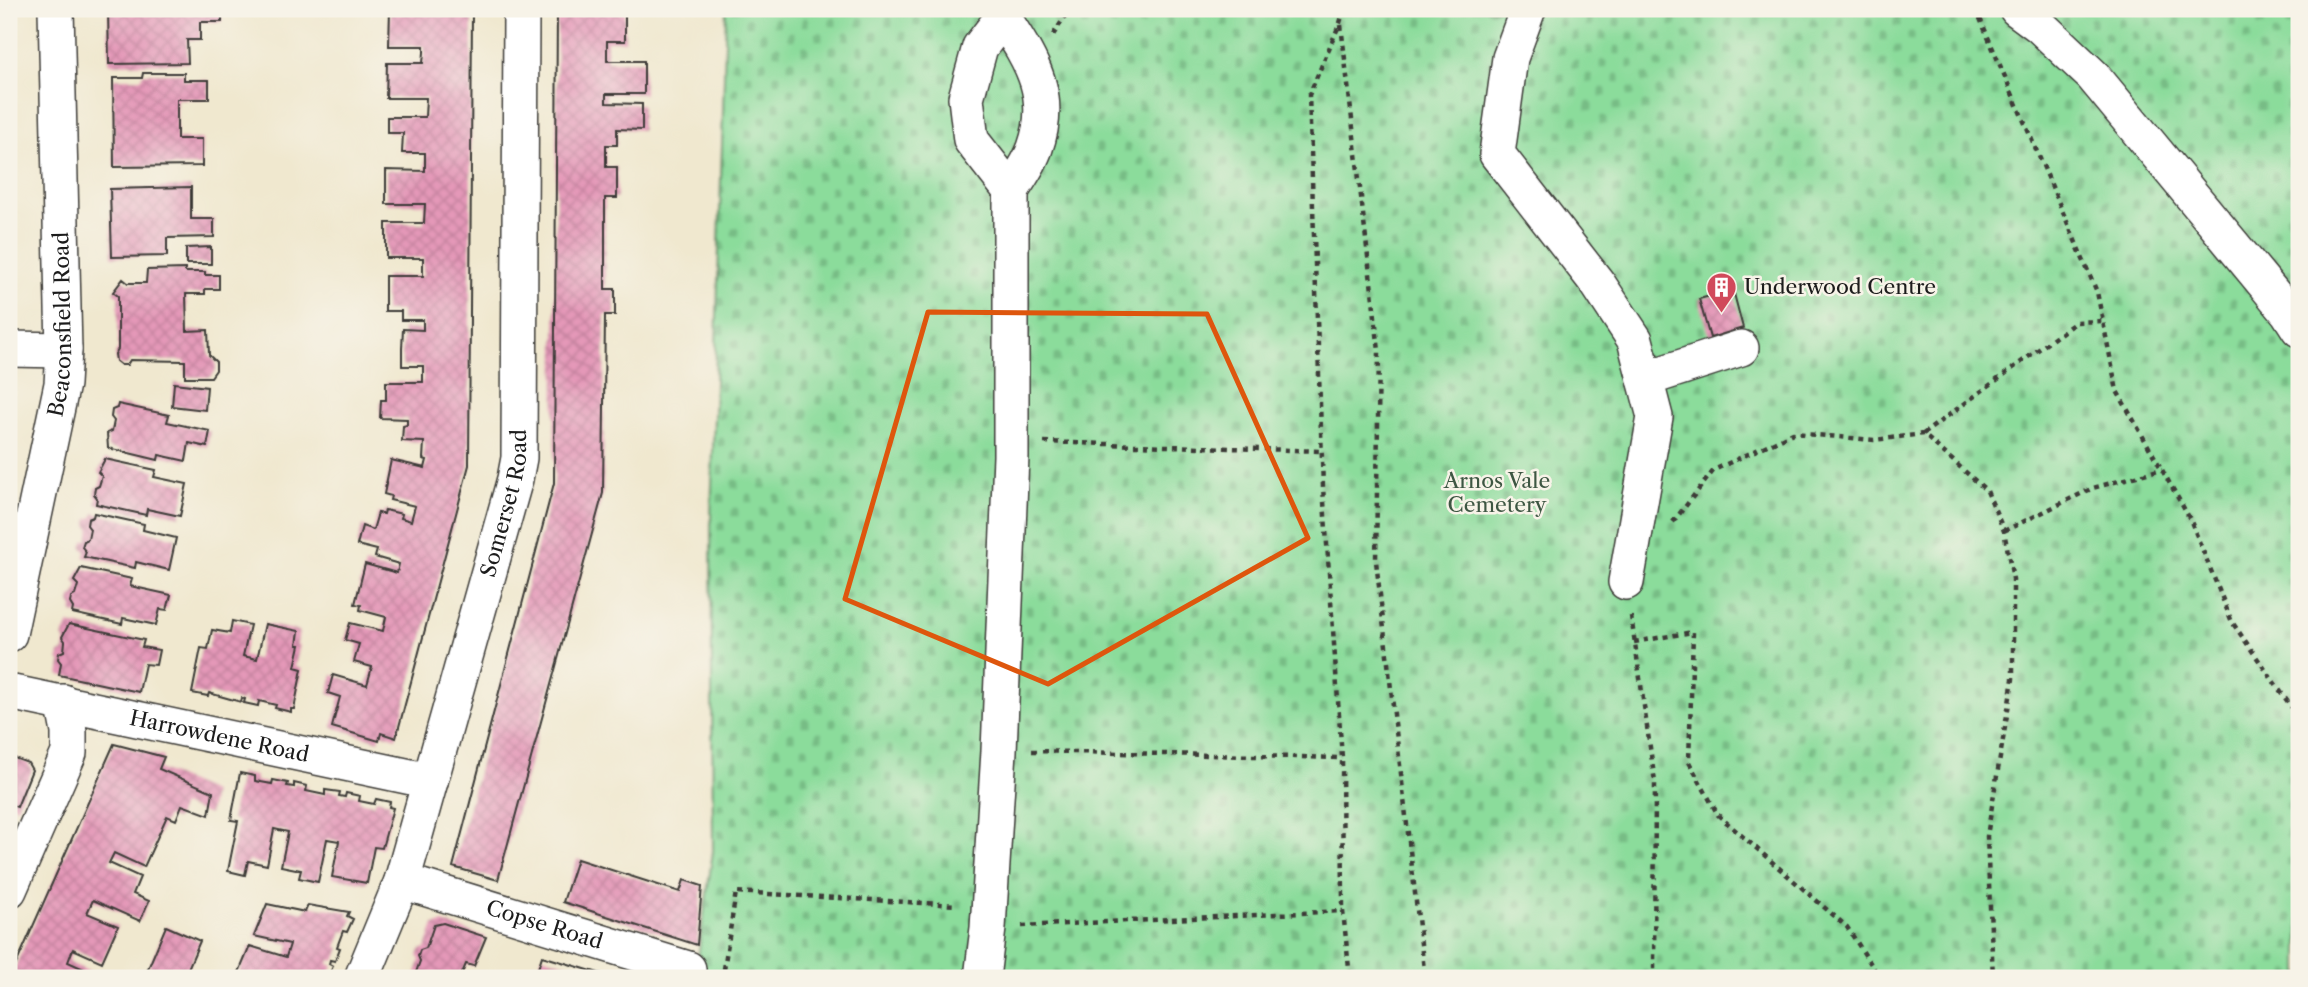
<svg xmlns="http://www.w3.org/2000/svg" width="2308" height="987" font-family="'Libre Caslon Text',serif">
<defs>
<pattern id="cemetery-stones" width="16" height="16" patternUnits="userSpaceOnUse" patternTransform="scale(1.75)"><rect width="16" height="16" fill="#8bdc9b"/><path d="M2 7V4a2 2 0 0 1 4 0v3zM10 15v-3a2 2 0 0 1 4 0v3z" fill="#77bc85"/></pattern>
<pattern id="building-cross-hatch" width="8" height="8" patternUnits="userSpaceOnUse" patternTransform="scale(1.75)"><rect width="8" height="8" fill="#e498b8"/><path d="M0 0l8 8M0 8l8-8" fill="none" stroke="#c3829e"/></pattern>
</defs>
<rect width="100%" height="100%" fill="#f7f3e8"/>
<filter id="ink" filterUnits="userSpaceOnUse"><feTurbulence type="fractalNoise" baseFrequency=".0143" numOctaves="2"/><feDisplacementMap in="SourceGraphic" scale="14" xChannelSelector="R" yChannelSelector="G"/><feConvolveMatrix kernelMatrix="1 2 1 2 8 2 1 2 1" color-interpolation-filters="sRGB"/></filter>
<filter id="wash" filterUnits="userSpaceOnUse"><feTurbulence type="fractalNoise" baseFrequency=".00686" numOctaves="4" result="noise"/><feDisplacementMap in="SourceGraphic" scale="28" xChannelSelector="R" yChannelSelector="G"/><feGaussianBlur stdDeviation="1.57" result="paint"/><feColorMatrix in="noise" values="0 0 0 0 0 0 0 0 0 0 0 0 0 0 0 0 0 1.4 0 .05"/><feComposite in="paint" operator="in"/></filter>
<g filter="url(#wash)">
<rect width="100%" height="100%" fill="#f0e8cf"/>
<path fill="url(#cemetery-stones)" stroke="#547c5c" stroke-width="2" d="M726,9H2299V978H695L713,851L711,519Z"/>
<g id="blocks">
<path fill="url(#building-cross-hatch)" d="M108,9H222V22H200V40H187L188,63L109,64Z
M390,9H472L469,465L396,738L381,733L379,741L332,727L340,697L328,693L333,675L367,685L372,667L354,662L359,644L345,640L350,623L383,631L386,617L360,610L361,605L355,604L365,564L397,573L399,564L375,557L377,550L357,545L362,526L373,530L378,513L384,514L385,510L402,514L401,518L411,521L415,506L390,500L391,496L384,494L391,460L425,468L427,460L423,459L424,442L402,441L403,426L407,425V419L380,418L381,400H386V382H423V366H402V349L403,329L423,330V320H401V311H385V276H423V258H386V223H424L425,204H386V170L425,171V153H402L403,133H387V117H425L426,98H386L387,63H423L424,52V46H389Z
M557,9H625V41H607V61H644V94H606V103L642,104V130L617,129V145H606V167H617V198H605V289H615V315H605L603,493L498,880L453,867L554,483Z
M143,73H184V80H209V99H177V139H202V166L114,167L113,78H142Z
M191,187V219H214V237L167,238V256L112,257L110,189Z
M211,247V264H186V248Z
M185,269V272H205V275H219V289H205V294H186L187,331L208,330L209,355L216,362V370L211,377H185V361L130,360L127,365H121L116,361L115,354L118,349V296L113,292L123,279L128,283H146L147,270Z
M1733,290L1743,328L1710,338L1699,299Z
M174,383L207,387L205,410L172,406Z
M118,404L169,415L167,422L210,431L207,447L189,443L186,461L159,455L158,460L108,448L107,433L112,431L114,421L111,417L112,410L117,408Z
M105,459L156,470L154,477L187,484L180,516L147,509L146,515L96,504L97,498L94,494L95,488L99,486L102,476L98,472Z
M94,513L144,524L143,530L176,538L169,570L136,562L135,568L84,557L86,552L82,547L84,541L88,539L90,529L87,525L88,519L93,517Z
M81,568L132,579L130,586L171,595L167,610L160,609L156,625L123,618L122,624L72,613L73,608L70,603L71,597L75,595L78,585L74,581Z
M232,621L250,625L243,656L257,659L265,624L299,631L297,645H300L295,667L302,669L294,709H291V712L275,708L276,705L259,701L258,706L244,703L245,699L242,698L241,702L209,693L208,696L192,693L201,648L208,649L212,630L230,633Z
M69,624L144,640L142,647L159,650L156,665L145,664L139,692L59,675L61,663L58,659L59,653L64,651L65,641L62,637Z
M114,744L164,757L159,769L213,792L209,815L182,805L176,820L167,816L144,867L114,853L109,863L140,877L133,894L149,901L140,921L93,900L87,913L118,926L102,962L73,949L68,962L97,975L95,978H10Z
M9,756L28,763L32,770L17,807L9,804Z
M240,773L255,776V781L272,784L273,780L288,783L287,786L294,787V783L307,786L306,791L325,795V790L340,792L339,796L345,797L346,793L360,796L359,801L374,804L376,799L390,802L389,807L393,808L382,848L374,847L367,883L332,877L339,841L327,839L318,882L299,878L301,870L281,866L288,832L274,829L267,865L248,861L245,875L228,871L238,821L231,820Z
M577,859L680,892L684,880L702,886L697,945L563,902Z
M267,904L305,912L308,905L349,912L347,916L353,919L347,932L343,931L337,947L340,948L335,961L330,960L329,964L333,966L328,978L237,977L250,946L286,957L290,944L254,936Z
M443,923L486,937L474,966L466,964L460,978H414L420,961L418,956L420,950L426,948L434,925Z
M166,926L200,941L184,978H144Z
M542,956L615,978H535Z"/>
</g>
</g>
<g filter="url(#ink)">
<use href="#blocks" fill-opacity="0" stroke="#3c3b37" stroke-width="2"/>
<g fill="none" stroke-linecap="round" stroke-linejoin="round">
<defs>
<g id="minor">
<path d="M1003,9V17C1031,61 1054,94 1035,148C1030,163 1019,178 1011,191L971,140L966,98L980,47L1003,17"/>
<path d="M1528,9L1510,58L1497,154L1598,284L1635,340L1655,417L1626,582"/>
<path d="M2017,9L2040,26L2093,76L2288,312L2299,329"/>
<path d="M9,349L64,350"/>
<path d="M1645,379L1741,348"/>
<path id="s1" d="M9,634L62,384L64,350L56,9"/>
<path id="s2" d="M9,692L430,781"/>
<path id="s3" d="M402,881L688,969"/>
<path d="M9,890L69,753V732L63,702"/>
<path id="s4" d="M362,978L402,881L515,479L519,458L521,9"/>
<path d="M982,978L988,928L999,751L1011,456V191"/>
</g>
</defs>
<use href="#minor" stroke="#3c3b37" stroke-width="38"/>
<path stroke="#3c3b37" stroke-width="4.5" stroke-dasharray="5 5" stroke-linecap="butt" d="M1344,9L1340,23L1309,95L1323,487L1342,758L1343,911L1350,978
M1976,9L2097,292L2117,391L2190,519L2232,622L2297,715L2299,725
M1341,25L1379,351L1376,561L1425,978
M1053,35L1070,9
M1923,434L2076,322L2103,321
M1044,442L1322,451
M1673,522L1714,470L1793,433L1874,440L1923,434L1987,491L2004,531L2013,579V679L1987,836L1993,978
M2004,531L2093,488L2162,469
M1631,616L1655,782L1654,978
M1634,642L1693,632L1689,762L1718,815L1847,927L1880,978
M1032,751L1342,758
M1022,926L1343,911
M724,969L736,892L957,905"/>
<use href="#minor" stroke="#fff" stroke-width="35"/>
</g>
</g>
<path fill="none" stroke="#de560d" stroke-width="5" stroke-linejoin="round" d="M928,312L1207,314L1308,538L1048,684L845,599Z"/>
<defs>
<symbol id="building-pin" viewBox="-11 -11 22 30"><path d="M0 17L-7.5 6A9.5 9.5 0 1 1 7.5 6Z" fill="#d1495b" stroke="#f7f3e8"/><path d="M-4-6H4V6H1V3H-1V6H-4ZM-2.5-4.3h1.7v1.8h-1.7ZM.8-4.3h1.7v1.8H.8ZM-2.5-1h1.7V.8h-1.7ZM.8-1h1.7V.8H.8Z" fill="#fff"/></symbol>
</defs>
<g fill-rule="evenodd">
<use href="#building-pin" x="1704" y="270" width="35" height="47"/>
</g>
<g text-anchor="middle" stroke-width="5" stroke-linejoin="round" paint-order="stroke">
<g font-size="21" fill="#1c1c1c" stroke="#f7f3e8" text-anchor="start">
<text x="1744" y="294">Underwood Centre</text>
</g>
<g font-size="21" fill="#1c1c1c" stroke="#f7f3e8">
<text dy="7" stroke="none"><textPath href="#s1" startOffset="315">Beaconsfield Road</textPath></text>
<text dy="7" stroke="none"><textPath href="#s4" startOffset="497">Somerset Road</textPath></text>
<text dy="7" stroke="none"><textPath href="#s2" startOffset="215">Harrowdene Road</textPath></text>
<text dy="7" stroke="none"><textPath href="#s3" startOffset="149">Copse Road</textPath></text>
</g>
<g font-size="21" fill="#3d5642" stroke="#f7f3e8">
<text x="1497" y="488">Arnos Vale<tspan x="1497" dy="24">Cemetery</tspan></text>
</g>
</g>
<rect width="2308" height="987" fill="none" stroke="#f7f3e8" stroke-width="35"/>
</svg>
